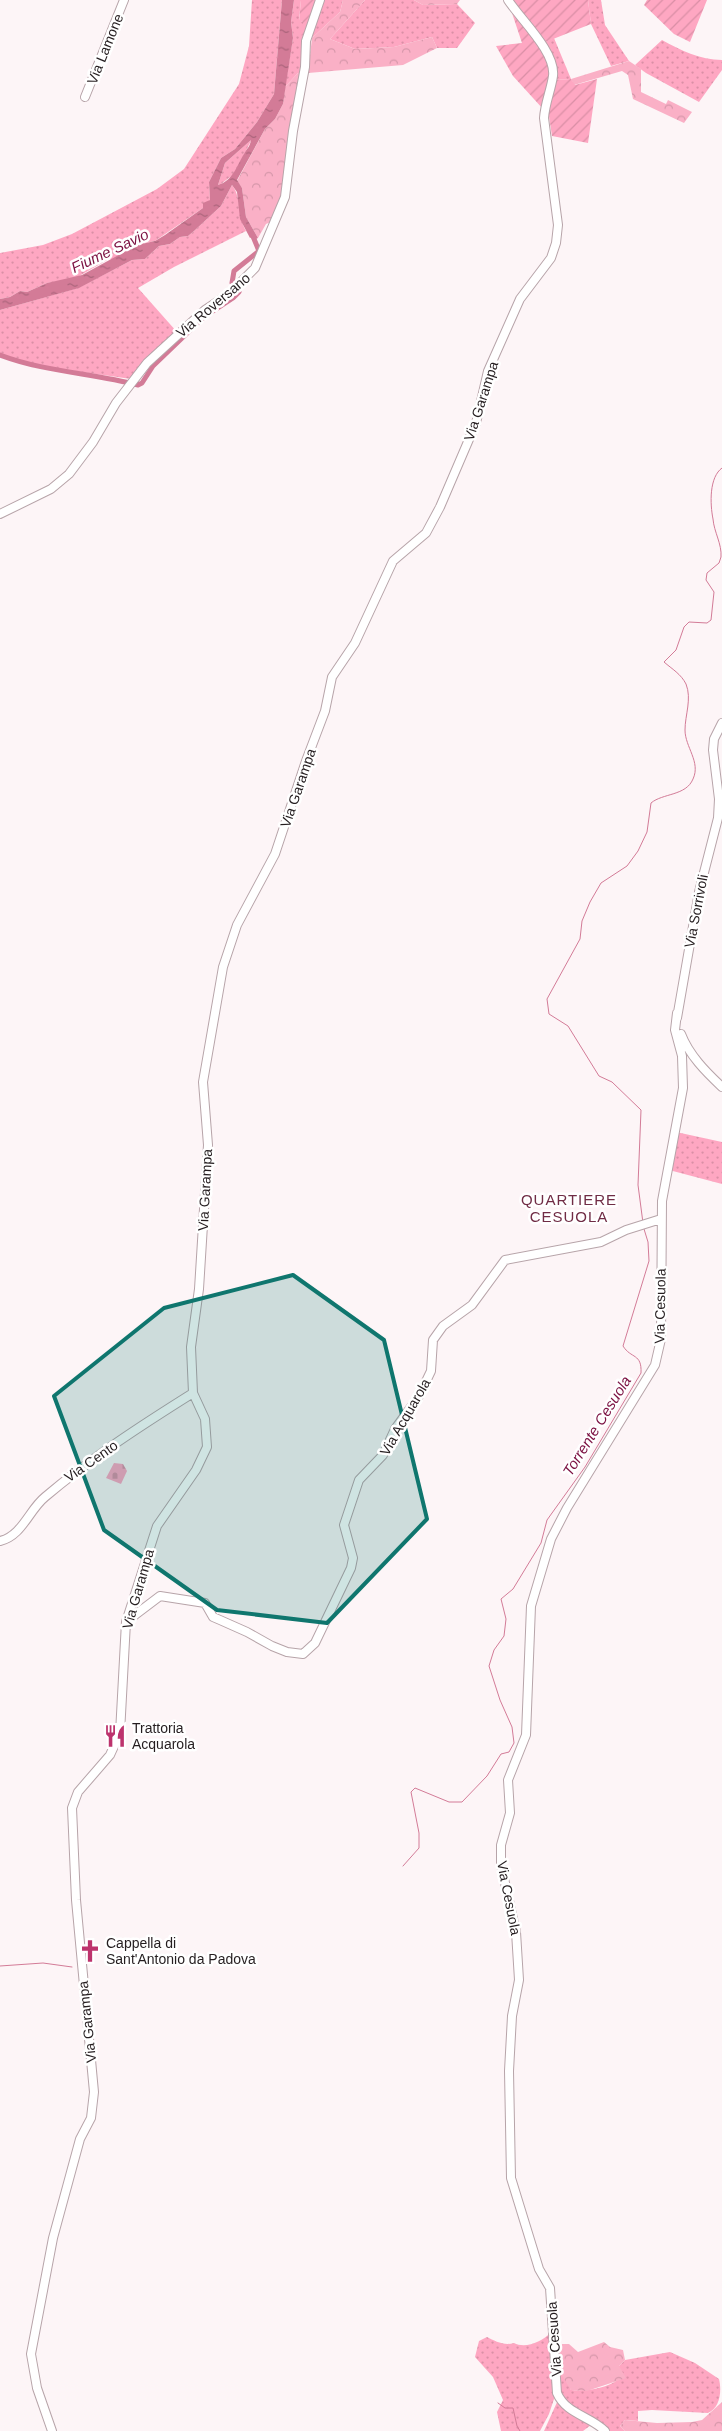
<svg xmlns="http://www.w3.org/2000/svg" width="722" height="2431" font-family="Helvetica,sans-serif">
<defs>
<pattern id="grass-dots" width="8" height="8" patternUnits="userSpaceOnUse" patternTransform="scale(1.25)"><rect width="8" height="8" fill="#fea7c2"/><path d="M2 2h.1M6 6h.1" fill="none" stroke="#da8fa6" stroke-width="1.8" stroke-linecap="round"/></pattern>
<pattern id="forest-crowns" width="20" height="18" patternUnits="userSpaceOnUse" patternTransform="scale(1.25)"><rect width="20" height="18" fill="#fab0c6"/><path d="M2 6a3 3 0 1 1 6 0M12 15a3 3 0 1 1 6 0" fill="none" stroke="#d697aa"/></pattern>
<pattern id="cemetery-stones" width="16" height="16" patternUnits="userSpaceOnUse" patternTransform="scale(1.25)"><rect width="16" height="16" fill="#fea7c2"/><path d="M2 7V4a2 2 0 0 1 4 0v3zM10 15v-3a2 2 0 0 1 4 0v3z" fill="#da8fa6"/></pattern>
<pattern id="garden-furrows" width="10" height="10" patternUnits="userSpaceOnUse" patternTransform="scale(1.25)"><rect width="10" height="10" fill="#fea7c2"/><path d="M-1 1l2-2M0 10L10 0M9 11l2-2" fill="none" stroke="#da8fa6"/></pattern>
<pattern id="water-ripples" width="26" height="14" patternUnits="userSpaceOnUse" patternTransform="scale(1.25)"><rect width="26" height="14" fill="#d37b97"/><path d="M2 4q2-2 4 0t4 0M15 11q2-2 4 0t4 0" fill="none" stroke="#ab647b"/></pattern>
</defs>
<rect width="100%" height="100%" fill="#fdf5f7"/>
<path fill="url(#grass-dots)" d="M252,0H282L274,94L257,122L235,149L221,158L209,182L210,200L203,208L155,241L137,245L113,260L109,259L74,279L47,283L27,292L20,291L10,297L0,299V253L43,245L72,234L157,189L184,169L239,84L249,46Z
M294,0H301L299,20L303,22L306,36L302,73H298L285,87L293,38L291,22Z
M323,0H343L340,12L312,38L314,21Z
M365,0H414L423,5L457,4L475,23L457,48H437L432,37L394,47L355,49L330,39Z
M588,0H601L605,25L629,61L611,66L591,24Z
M554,38L571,79L554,80L543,43Z
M662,40C680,50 700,60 722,60V70L699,102L646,73L635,65Z
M252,139L234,174L221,184L218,185L225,163Z
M232,185C242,198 237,215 246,231L174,267L138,288L177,332L131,379L26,364L0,353V310L78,288L132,260L145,259L159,246L170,244L180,237L188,236L194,231L221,206Z
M676,1132L722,1142V1184L669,1170Z
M550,2333L555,2396L549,2414L540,2431H501L497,2412L503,2400L493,2377L475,2357L479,2341L487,2337C495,2341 504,2346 514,2343C525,2349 542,2342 550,2333Z
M556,2352L561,2360L571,2390C587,2391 606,2389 619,2379V2366L625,2360L670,2352L695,2363L719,2379C722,2391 720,2408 708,2413L652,2410L638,2411V2421L625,2420L620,2426L625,2431H607L570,2407L561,2393Z
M558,2400L591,2425L583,2431H544Z"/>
<path fill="url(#forest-crowns)" d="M343,0H365L330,39L355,49L394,47L432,37L437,48L403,65L308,73L312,38L340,12Z
M414,0H460L457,4L423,5Z
M629,61L641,69V92L666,104L668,100L692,112L684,123L633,99L628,75L622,71L574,85L571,79Z
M298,73H302L287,183L273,221L266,224L258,238L246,217L242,188L237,181L265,129L275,119L283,104L285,87Z
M604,2342L610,2347L623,2350L625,2360L619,2366L626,2378L587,2391L571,2390L561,2374V2360L556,2352L562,2344H569L578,2352Z
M722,2402V2431H625L620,2426L625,2420L657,2423L692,2422L702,2420Z"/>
<path fill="url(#cemetery-stones)" d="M114,1463L123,1464L127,1471L121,1484L106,1478Z"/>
<path fill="url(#garden-furrows)" d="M301,0H318L306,36L300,35L303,22L299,21Z
M511,0H588L591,24L543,43Z
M647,0H707L690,42L674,34L644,5Z
M512,13C523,27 544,44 549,63C553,76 546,95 543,109L513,76L496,46L522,43Z
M571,79L575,85L597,79L588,143L552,136L548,110L554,80Z"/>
<path fill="url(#water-ripples)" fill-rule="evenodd" d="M282,0H294L291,22L293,38L283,104L275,119L265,129L237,180L242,188L246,217L258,238L254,240L252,237L250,238L240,219L237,192L232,185L221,206L194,231L188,236L180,237L170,244L159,246L145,259L132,260L79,288L0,310V299L10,297L20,291L27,292L47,283L82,275L137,245L155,241L165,235L203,208V203L210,200L209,182L221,158L235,149L257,122L274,94ZM251,140C250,147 247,148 244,154C237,165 233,181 218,185L225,163Z"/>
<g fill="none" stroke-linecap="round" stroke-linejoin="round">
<path stroke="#d37b97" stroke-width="1" d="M643,1223L638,1185L641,1110L612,1082L599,1076L568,1026L549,1014L547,999L580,939L582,921L590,902L601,883L627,866L638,851L647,832L651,803C663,793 686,796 693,779C701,762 685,747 685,730C685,715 692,699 686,684C681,674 672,669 664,662L676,650L684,627L689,622L707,623L711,620L714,592L706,580L707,573L719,563L721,557C722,544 714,532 713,519C710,504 709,477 722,468
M403,1866L419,1848V1833L411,1792L415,1788L449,1802H462L487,1776L501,1754L509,1752L514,1743L512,1727L500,1700L489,1666L494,1650L504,1636L506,1619L501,1599L513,1589L541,1543L547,1520L585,1467L641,1373C642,1353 631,1359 623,1346L649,1261L648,1242L644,1229
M0,1966L43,1963L72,1967
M498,2403L505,2408H513L517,2426L520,2431"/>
<path stroke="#d37b97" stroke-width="5" d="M0,355C45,372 92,373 138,385L142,383L153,366L204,317L233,298L239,292L232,283L234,271L259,251L252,234"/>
<defs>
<path id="minor" d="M85,97L124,0
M0,514L51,489L69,474L93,442L116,403L147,363L205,310L229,294L255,268L285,197L293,131L305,67L306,41L320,0
M677,1018L699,892L718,818L719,799L713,750L714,739L722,723
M681,1034C689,1055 706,1072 722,1087
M0,1541C22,1536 29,1510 45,1497C91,1458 142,1425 193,1393
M127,1621L160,1596L205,1603L213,1617L220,1620L247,1632L272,1646L287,1652L303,1654L315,1643L351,1568L353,1558L344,1525L359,1480L383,1455L395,1429L419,1396L431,1371L433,1340L443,1326L472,1305L505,1260L601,1242L626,1230L661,1219
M52,2431L37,2388L31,2354L53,2238L80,2139L91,2118L94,2092L76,1900L72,1808L78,1792L110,1755L120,1733L126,1622L157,1526L196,1470L207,1447L205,1419L193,1393L191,1347L199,1289L208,1145L203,1082L223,967L237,925L275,854L306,761L325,711L332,677L355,643L393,561L426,533L440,507L476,423L488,371L520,299L551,258L556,243L558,225L544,118C545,103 551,90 553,76C556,52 521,20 508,0
M605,2431C590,2416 566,2414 557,2393L550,2288L539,2269L511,2178L509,2071L512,2016L519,1980L516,1932L501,1865V1845L510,1813L508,1780L526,1735L531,1606L551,1539L567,1508L655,1365L661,1339L662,1201L683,1088L682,1056L675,1030L677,1013"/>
</defs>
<use href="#minor" stroke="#b7a4a9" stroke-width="10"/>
<use href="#minor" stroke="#fff" stroke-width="8"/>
</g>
<path fill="#0f766e" fill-opacity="0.2" stroke="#0f766e" stroke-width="4" stroke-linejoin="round" d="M293,1275L384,1340L427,1519L327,1623L217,1610L104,1530L54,1396L164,1308Z"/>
<defs>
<symbol id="restaurant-bare" viewBox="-9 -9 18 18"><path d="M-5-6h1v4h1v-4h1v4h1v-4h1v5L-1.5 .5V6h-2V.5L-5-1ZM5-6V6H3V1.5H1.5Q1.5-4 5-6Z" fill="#bd336d" stroke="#fff" stroke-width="2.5" paint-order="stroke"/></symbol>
<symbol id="church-bare" viewBox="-9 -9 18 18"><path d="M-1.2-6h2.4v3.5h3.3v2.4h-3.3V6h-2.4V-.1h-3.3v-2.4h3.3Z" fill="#bd336d" stroke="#fff" stroke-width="2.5" paint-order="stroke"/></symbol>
</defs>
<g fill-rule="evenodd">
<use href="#restaurant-bare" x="99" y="1720" width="32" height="32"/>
<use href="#church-bare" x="74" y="1935" width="32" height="32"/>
</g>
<g text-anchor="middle" stroke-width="5" stroke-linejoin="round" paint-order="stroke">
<g font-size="14" fill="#251e20" stroke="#fff">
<text transform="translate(105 49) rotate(-68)" y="5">Via Lamone</text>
<text transform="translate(213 305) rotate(-40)" y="5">Via Roversano</text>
<text transform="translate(481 401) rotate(-72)" y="5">Via Garampa</text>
<text transform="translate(298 788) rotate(-71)" y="5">Via Garampa</text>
<text transform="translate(696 911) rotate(-79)" y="5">Via Sorrivoli</text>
<text transform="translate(205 1190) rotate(-87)" y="5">Via Garampa</text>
<text transform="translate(660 1306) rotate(-89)" y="5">Via Cesuola</text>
<text transform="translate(405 1417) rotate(-60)" y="5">Via Acquarola</text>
<text transform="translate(91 1461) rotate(-35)" y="5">Via Cento</text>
<text transform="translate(138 1589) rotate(-74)" y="5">Via Garampa</text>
<text transform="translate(509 1898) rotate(79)" y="5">Via Cesuola</text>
<text transform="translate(87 2022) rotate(-96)" y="5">Via Garampa</text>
<text transform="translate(554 2339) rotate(-94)" y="5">Via Cesuola</text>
</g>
<g font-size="14" fill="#251e20" stroke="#fff" text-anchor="start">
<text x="132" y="1733">Trattoria<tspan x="132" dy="16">Acquarola</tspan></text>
<text x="106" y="1948">Cappella di<tspan x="106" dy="16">Sant'Antonio da Padova</tspan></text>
</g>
<g font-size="15" font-style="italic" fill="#7b1041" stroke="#fff">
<text transform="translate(110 251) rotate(-25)" y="5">Fiume Savio</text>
<text transform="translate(597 1426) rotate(-58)" y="5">Torrente Cesuola</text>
</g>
<g font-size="15" letter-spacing="1" fill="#702c45" stroke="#fff">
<text x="569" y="1205">QUARTIERE<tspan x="569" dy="17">CESUOLA</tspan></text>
</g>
</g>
</svg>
